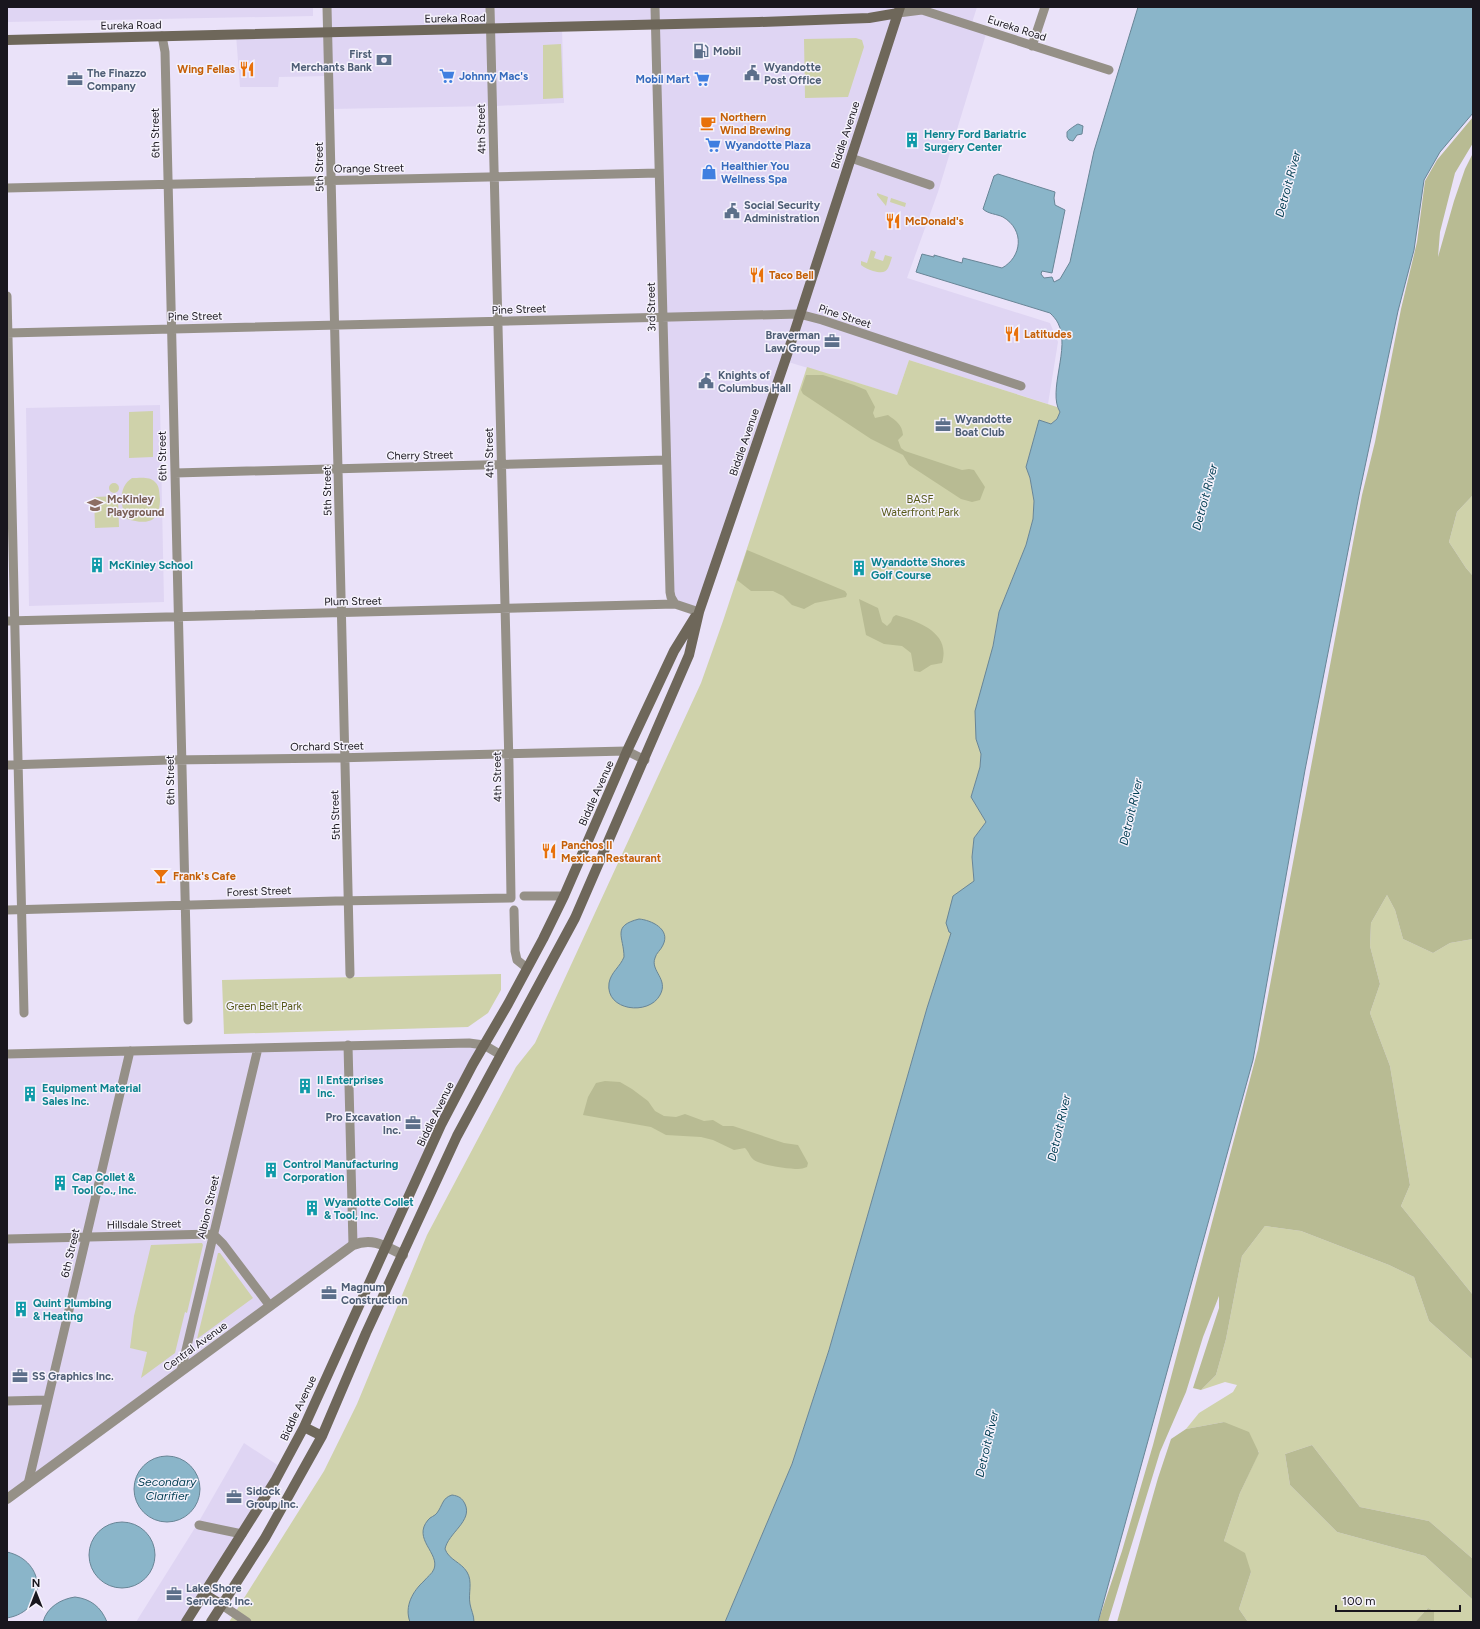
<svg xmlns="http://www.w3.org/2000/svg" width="1480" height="1629" font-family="Figtree,sans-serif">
<rect width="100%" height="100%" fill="#eae2f9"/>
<path fill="#dfd5f3" d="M7,7H313V16L7,22Z
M327,7H977L971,26L987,31L938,192L907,278L1050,323L1058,342L1048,404L909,360L897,395L785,361L699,612L671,597L656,25L562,27L564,103L495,106L330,109L329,76L279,77L278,87H240L236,35L328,33Z
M160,405L164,602L29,606L26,408Z
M484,1045L386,1246L363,1241L7,1499V1054Z
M244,1443L282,1468L186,1622H136L198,1523Z"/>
<path fill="#cfd2aa" d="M856,38L862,40L864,47L848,97L805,98L804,39Z
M561,44L563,98L543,99V45Z
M877,193L888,197L886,206L877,195Z
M891,198L906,203L905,207L890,202Z
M871,250L876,252L874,258L883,261L885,255L892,257C888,269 888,275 873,271C868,269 865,268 861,265V261L867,263Z
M909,360L1057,407L1060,412L1057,419L1051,424L1039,421L1026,467L1030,478L1034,501L1033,519L1026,545L999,612L976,739L981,754L980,767L971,797L986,822L974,838L972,857L974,881L952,932L927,1008L829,1350L792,1464L725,1622H229L324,1471L357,1404L427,1235L516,1067L535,1043L701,683L723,621L807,367L897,395Z
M153,411V457L129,458V412Z
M132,478C139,478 150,476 155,482C160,486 159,494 160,499C160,523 147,525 127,519C120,506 118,487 132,478Z
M109 488a5 5 0 1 1 10 0a5 5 0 1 1-10 0Z
M1473,495V576L1466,568L1449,542L1457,512Z
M118,496L119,527L95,528L94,497Z
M1387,895L1395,910L1403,939L1433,953L1450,943L1473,939V1295L1401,1206L1410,1185L1390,1066L1370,1013L1380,984L1370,946L1371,923Z
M501,974V990L488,1013L468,1027L224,1034L222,980Z
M1265,1226L1301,1231L1389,1265L1414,1277L1429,1321L1473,1360V1559L1429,1521L1360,1507L1312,1445L1285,1454L1290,1485L1337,1532L1425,1556L1473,1600V1622H1434V1611L1428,1608L1415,1622H1248L1239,1609L1251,1572L1224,1541L1240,1493L1259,1452L1224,1422L1186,1429L1199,1413L1233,1392L1237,1385L1225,1382L1201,1390L1216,1375L1226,1339L1242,1256Z
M202,1243L203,1245L187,1313L185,1312L175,1353L141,1378L147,1352L130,1348L134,1316L151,1245Z
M218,1253H220L253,1298L197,1339Z"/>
<path fill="#b8bb93" d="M1473,117V143L1455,173L1440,232L1438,257L1454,201L1465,169L1473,153V495L1457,512L1449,542L1466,568L1473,576V939L1450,943L1433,953L1403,939L1395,910L1387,895L1371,923L1370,946L1380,984L1370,1013L1390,1066L1410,1185L1401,1206L1473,1295V1360L1429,1321L1414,1277L1389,1265L1301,1231L1265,1226L1242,1256L1226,1339L1216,1375L1201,1390L1193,1388L1219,1308V1296L1203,1337L1186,1392L1160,1452L1108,1622H1098L1122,1551L1153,1445L1258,1049L1362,495L1375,442L1401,309L1417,242L1425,181L1437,160Z
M806,375H823L854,385L866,390L875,407L873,413L875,418L888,415C896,421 902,424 903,435L898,440L901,448L905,451L962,470L969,469L974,470L985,487L980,500L972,502L961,499L909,465L903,455L871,439L803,394L801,390Z
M747,550L845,591L847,594L846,597L815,603L804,609L792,605L783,596L773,591H751L737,580Z
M859,599L878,608L882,622L887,626L891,622L893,617L896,615C920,622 951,633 942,663L931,665L920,672L914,671L911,653L902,646L884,644L866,635Z
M605,1081L620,1082L632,1089L648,1101L655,1111L664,1116L676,1117L685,1114L704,1121L713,1120L723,1126H733L784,1143L798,1145L808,1163L807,1167C804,1168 801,1169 798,1169C789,1169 760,1165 754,1160C750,1157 749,1152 745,1148L734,1150L713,1140L701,1137L666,1135L651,1127L583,1115L588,1097L596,1083Z
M1224,1422L1249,1432L1259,1453L1240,1493L1224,1541L1245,1553L1251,1572L1239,1609L1248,1622H1117L1158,1478L1171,1439L1186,1429Z
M1312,1445L1360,1507L1429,1521L1473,1559V1600L1425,1556L1337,1532L1290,1485L1285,1454Z
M1428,1608L1434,1611V1622H1415Z"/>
<path fill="#8ab5c9" stroke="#688596" d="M1138,7H1473V113L1440,152L1424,180L1414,250L1398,311L1360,490L1305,770L1253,1060L1098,1622H725L792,1464L829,1350L927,1008L951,933L949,932L946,923L953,896L974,881L972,857L974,838L986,822L971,797L980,767L981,754L976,739L975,711L993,646L999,612L1026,545L1033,519L1034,501L1030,478L1026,467L1039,420L1051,424L1057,419L1060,412C1047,391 1071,348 1058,323C1056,319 1053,316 1050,313L916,272L922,254L934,257V255L962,263L963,258L1002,268C1022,257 1025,230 1003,217C997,214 988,214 983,209L994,176L998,174L1055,192L1054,198L1055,205L1065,210L1052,273L1042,271L1041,274L1044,278L1052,277L1054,282L1060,279L1070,262L1094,151Z
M1078,124L1083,126L1082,134L1077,135L1073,141L1069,140L1067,137V132C1067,131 1077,124 1078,124Z
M639,919C651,920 671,929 663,945C661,950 656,953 655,958C650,971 669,979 660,995C649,1016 605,1011 609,983C611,972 620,967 624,957C624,937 611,926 639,919Z
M134 1489a33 33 0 1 1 66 0a33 33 0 1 1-66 0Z
M452,1495C459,1496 462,1498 465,1504C473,1521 448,1533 445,1549C449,1560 461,1562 467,1572C473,1582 468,1593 470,1604C471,1610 474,1615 474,1622H410C404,1606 413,1591 424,1581C427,1577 432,1574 434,1569C440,1553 412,1539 428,1520C430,1517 435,1516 437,1513C443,1505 442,1498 452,1495Z
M89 1555a33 33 0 1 1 66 0a33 33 0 1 1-66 0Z
M7,1552C47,1561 48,1611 7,1618Z
M75,1597C91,1599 101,1607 107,1622H43C47,1607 61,1599 75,1597Z"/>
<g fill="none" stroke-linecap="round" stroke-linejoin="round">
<path stroke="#959087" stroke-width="9" d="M327,7L350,974
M655,7L670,592L671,597L675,604
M898,13L922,10L1109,70
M162,36L165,52L188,1020
M1032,46L1045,7
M851,158L930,185
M7,188L659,173
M7,296L24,1013
M7,333L799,314L822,320L1021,386
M175,473L666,460
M7,621L675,604L699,612
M7,765L169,760L333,758L627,751L645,760
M524,896H564
M7,910L336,901L511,898L509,765L490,7
M514,910L515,951L517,960L527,968
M348,1045L353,1245
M7,1054L469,1043L484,1045L501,1055
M7,1239L213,1234L223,1244L270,1306
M181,1371L258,1048
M7,1401L47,1400
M28,1484L130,1051
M199,1525L242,1534
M222,1605L247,1622"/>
<path stroke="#959087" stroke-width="10" d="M7,1499L353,1245C373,1237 385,1246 403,1255"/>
<path stroke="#6e675a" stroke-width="10" d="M7,40L759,22L869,18L898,13
M304,1427L322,1436
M204,1594L222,1605
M186,1622L275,1481L304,1427L441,1125L473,1064L508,1004L543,939L564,896L627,751L674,651L695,617
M211,1622L265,1538L322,1436L366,1333L457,1136L575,918L689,655L699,612L785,361L900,7"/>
</g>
<defs>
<symbol id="fuel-bare" viewBox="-9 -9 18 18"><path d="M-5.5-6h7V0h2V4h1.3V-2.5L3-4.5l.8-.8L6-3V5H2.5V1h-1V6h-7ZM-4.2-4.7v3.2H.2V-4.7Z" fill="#5c6f8a" stroke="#f5f2fc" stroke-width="2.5" paint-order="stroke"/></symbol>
<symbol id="bank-bare" viewBox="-9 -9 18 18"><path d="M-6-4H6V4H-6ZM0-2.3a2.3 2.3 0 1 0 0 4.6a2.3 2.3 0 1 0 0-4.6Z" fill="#5c6f8a" stroke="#f5f2fc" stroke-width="2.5" paint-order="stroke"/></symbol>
<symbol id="restaurant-bare" viewBox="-9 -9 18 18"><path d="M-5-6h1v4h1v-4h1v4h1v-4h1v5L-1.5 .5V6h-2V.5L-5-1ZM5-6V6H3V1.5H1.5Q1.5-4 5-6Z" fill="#e8710a" stroke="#f5f2fc" stroke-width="2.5" paint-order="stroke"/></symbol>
<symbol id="civic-bare" viewBox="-9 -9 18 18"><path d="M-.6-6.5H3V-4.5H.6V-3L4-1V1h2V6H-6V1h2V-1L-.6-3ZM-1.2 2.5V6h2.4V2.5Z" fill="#5c6f8a" stroke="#f5f2fc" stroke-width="2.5" paint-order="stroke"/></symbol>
<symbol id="supermarket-bare" viewBox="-9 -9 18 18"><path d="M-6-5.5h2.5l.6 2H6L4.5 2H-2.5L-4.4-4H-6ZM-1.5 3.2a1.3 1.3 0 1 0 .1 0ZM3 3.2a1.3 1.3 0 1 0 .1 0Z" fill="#3f7fe0" stroke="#f5f2fc" stroke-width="2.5" paint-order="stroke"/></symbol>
<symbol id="office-bare" viewBox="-9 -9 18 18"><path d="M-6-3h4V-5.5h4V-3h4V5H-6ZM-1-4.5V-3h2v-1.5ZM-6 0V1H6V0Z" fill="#5c6f8a" stroke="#f5f2fc" stroke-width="2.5" paint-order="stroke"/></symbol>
<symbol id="cafe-bare" viewBox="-9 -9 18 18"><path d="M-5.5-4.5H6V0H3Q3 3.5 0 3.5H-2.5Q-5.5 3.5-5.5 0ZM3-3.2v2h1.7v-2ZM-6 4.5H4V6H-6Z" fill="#e8710a" stroke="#f5f2fc" stroke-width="2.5" paint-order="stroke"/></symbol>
<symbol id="building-bare" viewBox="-9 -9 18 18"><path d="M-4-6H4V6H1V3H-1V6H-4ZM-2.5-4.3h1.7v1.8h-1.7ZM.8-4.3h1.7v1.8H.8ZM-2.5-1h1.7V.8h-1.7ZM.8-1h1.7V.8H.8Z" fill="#0f9aa8" stroke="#f5f2fc" stroke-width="2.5" paint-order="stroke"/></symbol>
<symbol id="shop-bare" viewBox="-9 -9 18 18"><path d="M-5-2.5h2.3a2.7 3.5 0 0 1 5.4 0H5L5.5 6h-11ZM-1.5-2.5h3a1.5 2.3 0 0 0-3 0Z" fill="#3f7fe0" stroke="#f5f2fc" stroke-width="2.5" paint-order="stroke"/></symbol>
<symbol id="school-bare" viewBox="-9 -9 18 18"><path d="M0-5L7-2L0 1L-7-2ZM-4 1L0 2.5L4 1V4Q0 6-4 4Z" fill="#8d6e63" stroke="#f5f2fc" stroke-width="2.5" paint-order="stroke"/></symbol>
<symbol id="bar-bare" viewBox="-9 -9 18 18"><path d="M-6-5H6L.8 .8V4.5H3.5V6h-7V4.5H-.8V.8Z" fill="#e8710a" stroke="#f5f2fc" stroke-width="2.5" paint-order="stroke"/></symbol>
</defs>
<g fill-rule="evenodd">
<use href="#fuel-bare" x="690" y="40" width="22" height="22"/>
<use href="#bank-bare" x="373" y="49" width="22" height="22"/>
<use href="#restaurant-bare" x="236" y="58" width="22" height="22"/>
<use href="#civic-bare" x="741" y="62" width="22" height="22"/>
<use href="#supermarket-bare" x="436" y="65" width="22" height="22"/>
<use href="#office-bare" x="64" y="68" width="22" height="22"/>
<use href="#supermarket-bare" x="691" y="68" width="22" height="22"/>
<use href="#cafe-bare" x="697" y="112" width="22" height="22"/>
<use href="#building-bare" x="901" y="129" width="22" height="22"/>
<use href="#supermarket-bare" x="702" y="134" width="22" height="22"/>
<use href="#shop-bare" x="698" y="161" width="22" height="22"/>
<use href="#civic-bare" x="721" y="200" width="22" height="22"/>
<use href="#restaurant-bare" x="882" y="210" width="22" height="22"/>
<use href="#restaurant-bare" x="746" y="264" width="22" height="22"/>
<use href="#restaurant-bare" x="1001" y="323" width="22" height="22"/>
<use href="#office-bare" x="821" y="330" width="22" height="22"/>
<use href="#civic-bare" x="695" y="370" width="22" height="22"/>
<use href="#office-bare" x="932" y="414" width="22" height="22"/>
<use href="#school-bare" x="84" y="494" width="22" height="22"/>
<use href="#building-bare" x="86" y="554" width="22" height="22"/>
<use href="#building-bare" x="848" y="557" width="22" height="22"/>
<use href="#restaurant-bare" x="538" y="840" width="22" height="22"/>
<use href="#bar-bare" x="150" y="865" width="22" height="22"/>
<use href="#building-bare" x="294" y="1075" width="22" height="22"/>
<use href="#building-bare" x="19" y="1083" width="22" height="22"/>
<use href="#office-bare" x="402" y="1112" width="22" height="22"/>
<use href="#building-bare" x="260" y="1159" width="22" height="22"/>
<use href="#building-bare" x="49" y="1172" width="22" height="22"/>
<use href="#building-bare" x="301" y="1197" width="22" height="22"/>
<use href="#office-bare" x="318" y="1282" width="22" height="22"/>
<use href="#building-bare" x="10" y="1298" width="22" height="22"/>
<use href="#office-bare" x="9" y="1365" width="22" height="22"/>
<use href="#office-bare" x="223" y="1486" width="22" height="22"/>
<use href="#office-bare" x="163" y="1583" width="22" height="22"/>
</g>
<g text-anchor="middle" stroke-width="3" stroke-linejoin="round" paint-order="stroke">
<g font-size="11" fill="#19161e" stroke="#f5f2fc">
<text transform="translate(455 18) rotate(-1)" y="4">Eureka Road</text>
<text transform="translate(131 25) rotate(-1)" y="4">Eureka Road</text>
<text transform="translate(1017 28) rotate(18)" y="4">Eureka Road</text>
<text transform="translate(481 129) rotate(-91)" y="4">4th Street</text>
<text transform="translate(155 133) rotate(-91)" y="4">6th Street</text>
<text transform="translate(845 135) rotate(-72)" y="4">Biddle Avenue</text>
<text transform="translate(319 167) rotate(-91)" y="4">5th Street</text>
<text transform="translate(369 168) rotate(-1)" y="4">Orange Street</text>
<text transform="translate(651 307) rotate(-91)" y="4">3rd Street</text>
<text transform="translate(519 309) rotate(-2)" y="4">Pine Street</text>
<text transform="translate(195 316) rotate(-1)" y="4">Pine Street</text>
<text transform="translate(845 316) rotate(18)" y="4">Pine Street</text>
<text transform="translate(744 442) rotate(-71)" y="4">Biddle Avenue</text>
<text transform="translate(489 453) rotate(-91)" y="4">4th Street</text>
<text transform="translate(420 455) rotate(-1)" y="4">Cherry Street</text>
<text transform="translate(162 456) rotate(-91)" y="4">6th Street</text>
<text transform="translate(327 491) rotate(-91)" y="4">5th Street</text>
<text transform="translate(353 601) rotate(-1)" y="4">Plum Street</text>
<text transform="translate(327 746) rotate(-1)" y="4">Orchard Street</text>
<text transform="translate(497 777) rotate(-91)" y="4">4th Street</text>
<text transform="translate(170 780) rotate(-91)" y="4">6th Street</text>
<text transform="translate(596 793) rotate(-66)" y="4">Biddle Avenue</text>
<text transform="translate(335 815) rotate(-92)" y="4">5th Street</text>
<text transform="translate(259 891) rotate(-2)" y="4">Forest Street</text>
<text transform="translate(435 1114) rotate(-64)" y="4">Biddle Avenue</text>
<text transform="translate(208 1207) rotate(-77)" y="4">Albion Street</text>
<text transform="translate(144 1224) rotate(-1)" y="4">Hillsdale Street</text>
<text transform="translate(70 1253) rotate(-77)" y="4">6th Street</text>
<text transform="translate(195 1346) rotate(-36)" y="4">Central Avenue</text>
<text transform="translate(298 1408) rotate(-65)" y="4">Biddle Avenue</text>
</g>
<g font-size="11" font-weight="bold" fill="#4e5e75" stroke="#f5f2fc" text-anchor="start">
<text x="713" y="55">Mobil</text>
<text x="372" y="58" text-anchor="end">First<tspan x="372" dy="13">Merchants Bank</tspan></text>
<text x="764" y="71">Wyandotte<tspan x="764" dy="13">Post Office</tspan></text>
<text x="87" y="77">The Finazzo<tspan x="87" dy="13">Company</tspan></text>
<text x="744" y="209">Social Security<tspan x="744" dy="13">Administration</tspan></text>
<text x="820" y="339" text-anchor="end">Braverman<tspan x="820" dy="13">Law Group</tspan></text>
<text x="718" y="379">Knights of<tspan x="718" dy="13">Columbus Hall</tspan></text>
<text x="955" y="423">Wyandotte<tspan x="955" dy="13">Boat Club</tspan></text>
<text x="401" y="1121" text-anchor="end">Pro Excavation<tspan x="401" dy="13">Inc.</tspan></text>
<text x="341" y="1291">Magnum<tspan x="341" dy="13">Construction</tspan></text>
<text x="32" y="1380">SS Graphics Inc.</text>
<text x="246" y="1495">Sidock<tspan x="246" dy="13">Group Inc.</tspan></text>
<text x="186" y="1592">Lake Shore<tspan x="186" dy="13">Services, Inc.</tspan></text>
</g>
<g font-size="11" font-weight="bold" fill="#c56008" stroke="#f5f2fc" text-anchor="start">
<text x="235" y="73" text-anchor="end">Wing Fellas</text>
<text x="720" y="121">Northern<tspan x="720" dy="13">Wind Brewing</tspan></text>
<text x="905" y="225">McDonald's</text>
<text x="769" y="279">Taco Bell</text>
<text x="1024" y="338">Latitudes</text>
<text x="561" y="849">Panchos II<tspan x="561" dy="13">Mexican Restaurant</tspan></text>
<text x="173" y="880">Frank's Cafe</text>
</g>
<g font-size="11" font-weight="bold" fill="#366cbe" stroke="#f5f2fc" text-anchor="start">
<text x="459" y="80">Johnny Mac's</text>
<text x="690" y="83" text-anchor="end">Mobil Mart</text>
<text x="725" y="149">Wyandotte Plaza</text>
<text x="721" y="170">Healthier You<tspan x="721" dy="13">Wellness Spa</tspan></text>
</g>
<g font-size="11" font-weight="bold" fill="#0d838f" stroke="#f5f2fc" text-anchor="start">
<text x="924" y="138">Henry Ford Bariatric<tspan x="924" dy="13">Surgery Center</tspan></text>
<text x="871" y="566">Wyandotte Shores<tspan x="871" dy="13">Golf Course</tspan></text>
<text x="109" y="569">McKinley School</text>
<text x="317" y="1084">II Enterprises<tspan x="317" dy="13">Inc.</tspan></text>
<text x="42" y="1092">Equipment Material<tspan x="42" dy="13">Sales Inc.</tspan></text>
<text x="283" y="1168">Control Manufacturing<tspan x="283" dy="13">Corporation</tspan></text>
<text x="72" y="1181">Cap Collet &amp;<tspan x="72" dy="13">Tool Co., Inc.</tspan></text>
<text x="324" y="1206">Wyandotte Collet<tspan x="324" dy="13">&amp; Tool, Inc.</tspan></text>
<text x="33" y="1307">Quint Plumbing<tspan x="33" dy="13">&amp; Heating</tspan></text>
</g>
<g font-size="11" font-weight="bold" fill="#785e54" stroke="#f5f2fc" text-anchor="start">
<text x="107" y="503">McKinley<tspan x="107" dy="13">Playground</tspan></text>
</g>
<g font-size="11" fill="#575919" stroke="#f5f2fc">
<text x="920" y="503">BASF<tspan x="920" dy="13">Waterfront Park</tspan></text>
<text x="264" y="1010">Green Belt Park</text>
</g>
<g font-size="12" font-style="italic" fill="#003d52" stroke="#f5f2fc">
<text transform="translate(1288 184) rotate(-75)" y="4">Detroit River</text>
<text transform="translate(1205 497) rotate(-75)" y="4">Detroit River</text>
<text transform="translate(1131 812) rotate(-77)" y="4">Detroit River</text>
<text transform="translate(1059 1128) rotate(-77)" y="4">Detroit River</text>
<text transform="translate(987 1444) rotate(-77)" y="4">Detroit River</text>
<text x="167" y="1486">Secondary<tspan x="167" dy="14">Clarifier</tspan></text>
</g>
</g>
<rect width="1480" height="1629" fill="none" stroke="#19161e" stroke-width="16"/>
<g transform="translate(36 1593)" stroke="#f5f2fc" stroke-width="3" paint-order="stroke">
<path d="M0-3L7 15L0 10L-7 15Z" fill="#19161e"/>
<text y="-6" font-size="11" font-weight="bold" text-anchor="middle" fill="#19161e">N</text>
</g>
<path d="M1336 1605v6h124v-6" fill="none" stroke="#19161e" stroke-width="2"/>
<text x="1342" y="1605" font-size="12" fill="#19161e" stroke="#f5f2fc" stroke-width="3" paint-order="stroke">100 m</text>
</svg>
